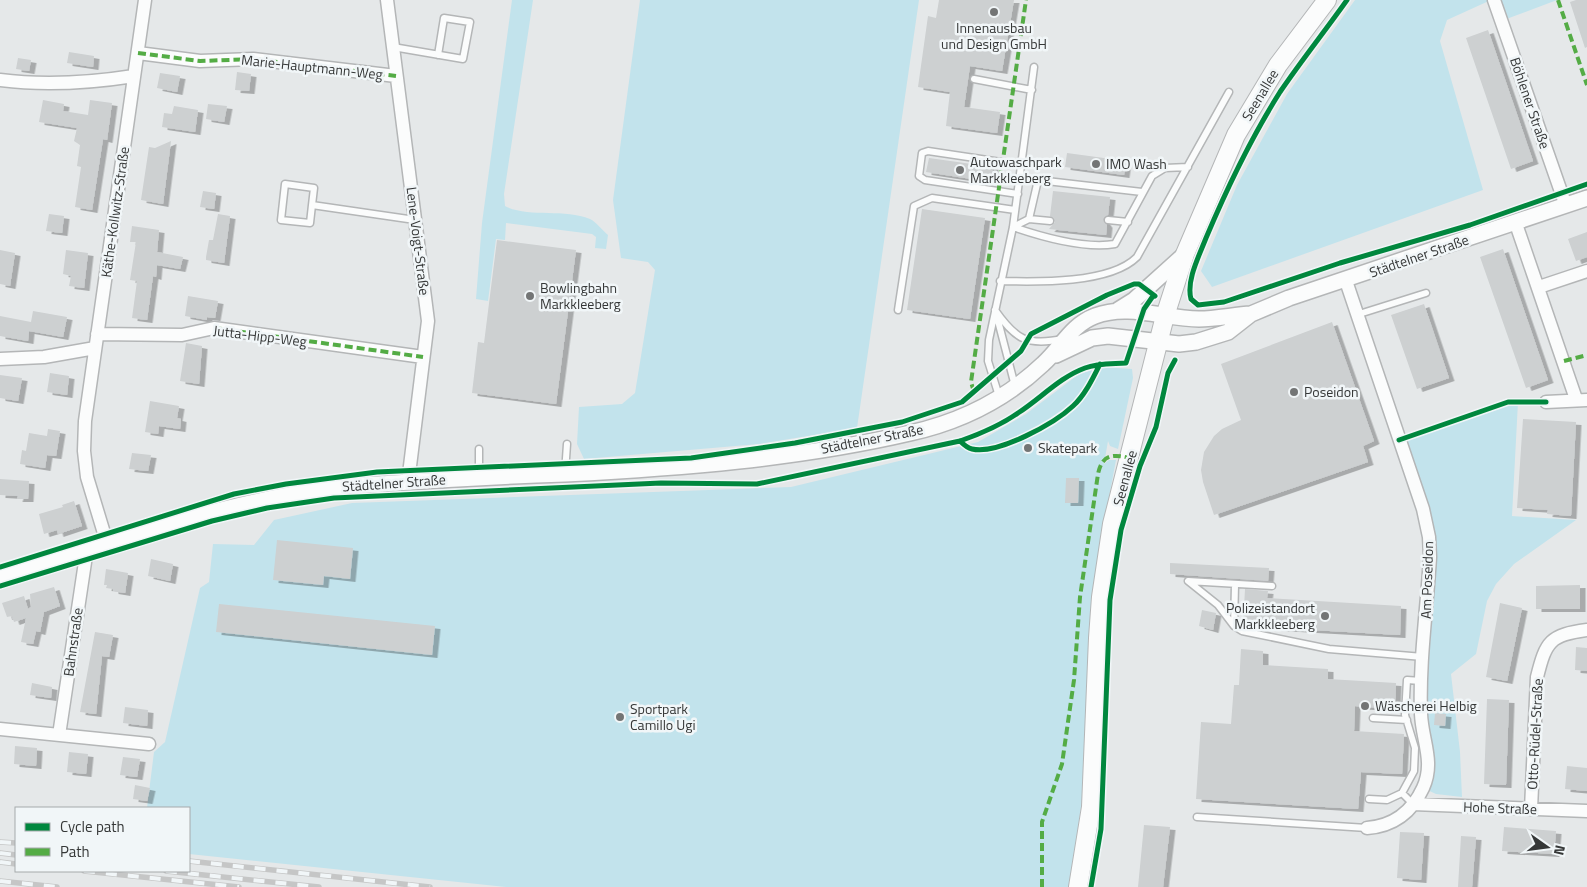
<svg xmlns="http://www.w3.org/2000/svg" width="1587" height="887" font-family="'Titillium Web',sans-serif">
<defs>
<filter id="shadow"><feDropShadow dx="5.5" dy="3" stdDeviation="0" flood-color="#0004"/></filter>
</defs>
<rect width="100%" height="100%" fill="#e5e8e9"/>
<path fill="#c2e3ec" d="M512,0H533L504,194L505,206C528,218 564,208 590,219C596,222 602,230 608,235L606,249L595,248L596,237L592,234L506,223L505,240L496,239L488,301L476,299L482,223Z
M640,0H919L857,428L759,444L584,459L577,444L579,407L622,404L635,393L655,270L648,262L621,258L613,200Z
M1355,0H1491L1447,20L1440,41L1483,190L1212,287L1201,271L1237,185L1287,94Z
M1494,0H1557L1501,21Z
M1102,367L1132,369L1133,378L1118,449L1110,446L1108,441L1104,464L1109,460H1116L1100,545L1084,788L1069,887H506L189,854V808H147L154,752L165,742L200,588L209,582L213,544L254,545L274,520L352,503L791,487L978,442L1026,414L1079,374Z
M1508,402H1518L1512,516L1576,520L1514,564L1496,584L1487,601L1476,654L1451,674L1460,752L1462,797L1436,794L1423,788L1421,715L1430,557L1399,440Z"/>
<path fill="#cdd0d1" filter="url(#shadow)" d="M939,0H1014L1002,71L970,66L964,107L1000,112L997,133L946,126L950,92L918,87L928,16L936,18Z
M1576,0H1587V47L1585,48L1570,2Z
M1488,30L1533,161L1511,169L1466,38Z
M69,52L94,56L93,67L67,63Z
M18,58L31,60L29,71L16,69Z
M237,72L251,74L249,91L235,90Z
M160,73L180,76L177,92L157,88Z
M43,100L64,104L63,111L88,115L90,100L112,103L107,140L103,139L92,210L75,207L81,167L77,166L80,145L74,141L77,128L39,122Z
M208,104L227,106L224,122L206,119Z
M174,106L198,110L195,132L162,127L164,113L172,114Z
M171,141L163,204L141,200L149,147L155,148Z
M1067,153L1126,161L1124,175L1065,167Z
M929,158L993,167L991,182L926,172Z
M203,191L216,193L214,209L200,207Z
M1053,191L1110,197L1108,215L1103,219L1107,225L1106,235L1049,229L1055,222L1050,216Z
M922,209L985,218L970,319L907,310Z
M49,214L64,216L62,233L46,231Z
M218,214L230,216L224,263L206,260V257L209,240H213Z
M132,226L159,230L157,252L183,257L180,269L157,265L156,277L153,276L147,320L132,318L137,281L130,280L136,242H130Z
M1587,232V257L1576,261L1568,239Z
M497,240L576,250L556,404L472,393L478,342L484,343Z
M1503,249L1548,380L1526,388L1480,257Z
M0,250L15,253L10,286L0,284Z
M66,250L88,253L84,288L69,286L71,276L63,274Z
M188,296L218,301L215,318L207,317V320L185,316Z
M1424,304L1449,378L1417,389L1391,315Z
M33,311L67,317L63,337L29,331L28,341L0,336V316L31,322Z
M1332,322L1374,441L1363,446L1368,462L1214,515L1203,482L1201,470L1204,452L1214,436L1222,429L1241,420L1221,364Z
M186,343L202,346L199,384L180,381Z
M50,373L69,376L67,395L47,392Z
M0,375L22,378L18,401L0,398Z
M150,401L179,406L177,418L181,419L180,429L159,426L158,434L145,432Z
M1523,419L1576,422L1571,516L1547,514L1548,510L1517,508Z
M48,429L60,431L56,456L47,455L45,468L20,464L22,450L26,451L29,433L47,436Z
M132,453L151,455L148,471L129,469Z
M1066,478H1079L1078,503H1065Z
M0,479L29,481L28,499H17L18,496L0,495Z
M74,501L82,526L58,534L57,530L44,534L39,514L63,507L62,505Z
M277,540L353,548L350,579L324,576L323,585L273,580Z
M151,559L173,564L170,581L148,576Z
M1170,563L1269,568L1268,581L1170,574Z
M106,569L128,573L125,593L113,591V589L106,588L107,585H104Z
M1580,585V609H1536V586Z
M54,587L60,606L44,612L40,632L36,631L33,644L21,642L26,618L14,622L12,616L7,617L2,603L24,596L28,609L31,607L30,594Z
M1245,589L1268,591L1267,598L1401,606L1400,635L1243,626Z
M1500,603L1522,608L1507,681L1486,677Z
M219,604L435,626L432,655L216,632Z
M1202,610L1216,613L1213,630L1199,626Z
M95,632L113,635L109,657L102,656L96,714L80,712Z
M1576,647L1587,648V671L1575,670Z
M1241,649L1263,651V665L1328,669V679L1396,683L1395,709L1355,706L1354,731L1404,734L1402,774L1361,772L1358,809L1196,799L1201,722L1231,724L1234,685H1239Z
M32,683L52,687L51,698L30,695Z
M1487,699L1509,700L1506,785L1484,784Z
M125,707L148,710L147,726L123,723Z
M1435,713L1446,714L1445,726L1434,725Z
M15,746L37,748L36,766L14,764Z
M69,752L88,754L86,774L67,772Z
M123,757L140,759L137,777L120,775Z
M1567,766L1587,768V791L1565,789Z
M135,785L150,788L147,801L133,799Z
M1144,825L1170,827L1163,887H1138Z
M1504,827L1556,831L1554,854L1502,851Z
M1400,832L1424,833L1421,880L1397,878Z
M1461,836L1476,837L1472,887H1458Z"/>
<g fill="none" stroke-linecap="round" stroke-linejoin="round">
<defs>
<path id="service" d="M393,47L463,59L470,22L444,18L438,55
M974,79L1032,90
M1018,194L925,180L919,176L922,153L928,151L1021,165
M312,205L310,223L281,220L285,184L314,188L312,205L415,220
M1029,219L1038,180L1142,192
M1108,220L1128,222
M1013,227C1042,237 1084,249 1115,244L1152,176L1165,168L1188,167
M1013,227L1029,219L1050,221
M1000,281C1037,282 1110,284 1137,257L1229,92
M898,310L914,206L932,198L1015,210
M995,310C1016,340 1027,346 1063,339
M996,313L1015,386
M1356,315L1426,293
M999,396L988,361L989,340L1013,227L1034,67
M479,449V477
M565,473L567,444
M1235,585L1234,626L1242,631L1329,649L1423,657
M1234,626L1218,605L1188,581L1272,586
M1373,718L1407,720
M1369,799L1387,800L1402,793
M1413,804L1402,793L1414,771L1415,748L1405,715L1407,680L1421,681
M1197,817L1367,828"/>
<path id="minor" d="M387,0L428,321L408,482
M1494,0L1566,206
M138,53L200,61L253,59L396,76
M0,80C45,86 89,83 134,76
M1516,224L1576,399
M1346,281L1423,509L1429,537L1430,557C1427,609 1419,662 1421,714C1422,740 1435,762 1423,788C1412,812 1393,826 1367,828
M1539,287L1587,271
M97,334L182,335L214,328L423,357
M0,359L44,357L95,348
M1546,402L1587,400
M107,543L87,477L84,451L85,421L145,0
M0,729L149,744
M59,735L87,549
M1413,804L1587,811
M1531,809L1537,677C1546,641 1550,635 1587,630"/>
<path id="tertiary" d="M1118,310L1134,300L1185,254
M1056,355L1092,338L1108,336L1179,344L1196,342L1228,332L1251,314L1289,298L1587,198
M0,576C106,543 213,506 323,489C346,485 371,485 395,483C452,479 508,476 565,474C680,468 798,459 910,433C960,422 1006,399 1043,364C1061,348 1071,325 1095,316C1128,303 1165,319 1199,319C1216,319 1234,315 1251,314"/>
<path id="secondary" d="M1078,887L1091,807L1098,638L1101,597L1112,524L1165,316L1185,254L1236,135L1278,65L1327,0"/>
</defs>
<use href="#service" stroke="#b4b6b7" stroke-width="9"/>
<use href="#minor" stroke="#b4b6b7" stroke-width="15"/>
<use href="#tertiary" stroke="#b4b6b7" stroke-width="18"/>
<use href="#secondary" stroke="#b4b6b7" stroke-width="20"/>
<use href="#service" stroke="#fbfcfc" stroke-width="6"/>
<use href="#minor" stroke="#fbfcfc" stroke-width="12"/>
<use href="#tertiary" stroke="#fbfcfc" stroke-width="15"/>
<use href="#secondary" stroke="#fbfcfc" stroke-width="18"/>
<defs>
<path id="rail" d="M0,842L16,843
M0,853L16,855
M189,861L430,887
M0,862L16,864
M84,871L239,887
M166,871L319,887
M0,881L57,887"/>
</defs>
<use href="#rail" stroke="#c5c6c6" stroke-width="5.5"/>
<use href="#rail" stroke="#f1f6f8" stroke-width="4" stroke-dasharray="11" stroke-linecap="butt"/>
<path stroke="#54ac45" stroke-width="4" stroke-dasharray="8 4" stroke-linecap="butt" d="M1558,0L1587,85
M138,53L200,61L253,59L396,76
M214,328L423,357
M1564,361L1587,355
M974,392L971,382L1026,0
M1042,887V822L1062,764L1074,680L1080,597L1098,474C1102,454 1113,454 1130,458"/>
<defs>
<path id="cycleway" d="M1347,0C1325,31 1301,61 1280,92C1251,138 1227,188 1206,238C1199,256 1186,281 1191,299L1198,305L1224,302L1340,263L1470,225L1587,184
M1399,440L1508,402H1546
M960,441C964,445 967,448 972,449C998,455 1055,423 1073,406C1085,395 1093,378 1100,364
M0,567L234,494L286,484L377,472L691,458L795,443L902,422L962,402L1021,351L1031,334L1107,295L1134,284H1139L1155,296
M0,586L212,521L267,508L334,498L661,483L757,484L960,441C980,434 1001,425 1018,413C1040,399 1060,377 1085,368C1098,363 1112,364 1126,363L1144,309L1153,296
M1091,887L1101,829L1110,600L1121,530L1140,466L1156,427L1168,373L1175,360"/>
</defs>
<use href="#cycleway" stroke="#f1f6f8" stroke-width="8"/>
<use href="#cycleway" stroke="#00873e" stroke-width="5"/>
</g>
<g fill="#737575" stroke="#f1f6f8" stroke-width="2">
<circle cx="994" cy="12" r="5"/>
<circle cx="1096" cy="164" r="5"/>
<circle cx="960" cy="170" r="5"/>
<circle cx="530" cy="296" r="5"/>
<circle cx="1294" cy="392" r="5"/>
<circle cx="1028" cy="448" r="5"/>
<circle cx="1325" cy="616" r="5"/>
<circle cx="1365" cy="706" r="5"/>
<circle cx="620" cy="717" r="5"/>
</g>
<g text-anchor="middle" stroke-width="5" stroke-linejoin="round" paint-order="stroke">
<g font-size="14" fill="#353737" stroke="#f1f6f8" text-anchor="start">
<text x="994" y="33" text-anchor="middle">Innenausbau<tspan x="994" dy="16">und Design GmbH</tspan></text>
<text x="970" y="167">Autowaschpark<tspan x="970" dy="16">Markkleeberg</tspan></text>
<text x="1106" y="169">IMO Wash</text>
<text x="540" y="293">Bowlingbahn<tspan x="540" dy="16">Markkleeberg</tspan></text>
<text x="1304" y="397">Poseidon</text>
<text x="1038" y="453">Skatepark</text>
<text x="1315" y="613" text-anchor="end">Polizeistandort<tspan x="1315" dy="16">Markkleeberg</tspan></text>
<text x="1375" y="711">Wäscherei Helbig</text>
<text x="630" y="714">Sportpark<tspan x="630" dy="16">Camillo Ugi</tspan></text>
</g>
<g font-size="14" fill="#353737" stroke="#f1f6f8">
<text transform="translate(312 67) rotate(6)" y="5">Marie-Hauptmann-Weg</text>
<text transform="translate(1260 95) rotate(-59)" y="5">Seenallee</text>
<text transform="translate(1530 103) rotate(71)" y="5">Böhlener Straße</text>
<text transform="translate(115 212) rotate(-82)" y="5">Käthe-Kollwitz-Straße</text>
<text transform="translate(418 241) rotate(83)" y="5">Lene-Voigt-Straße</text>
<text transform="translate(1419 256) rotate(-19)" y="5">Städtelner Straße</text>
<text transform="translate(260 336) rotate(7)" y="5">Jutta-Hipp-Weg</text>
<text transform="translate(872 439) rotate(-11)" y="5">Städtelner Straße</text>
<text transform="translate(1125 478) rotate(-75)" y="5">Seenallee</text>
<text transform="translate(394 483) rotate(-4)" y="5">Städtelner Straße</text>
<text transform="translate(1427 580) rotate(-88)" y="5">Am Poseidon</text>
<text transform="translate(73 642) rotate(-82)" y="5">Bahnstraße</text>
<text transform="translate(1535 734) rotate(-87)" y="5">Otto-Rüdel-Straße</text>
<text transform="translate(1500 808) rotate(2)" y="5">Hohe Straße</text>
</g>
</g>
<rect x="15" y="807" width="175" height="65" fill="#f1f6f8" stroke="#a6aaab"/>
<rect x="25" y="823" width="25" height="8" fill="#00873e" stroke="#a6aaab"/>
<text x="60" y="832" font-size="15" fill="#353737">Cycle path</text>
<rect x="25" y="848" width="25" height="8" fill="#54ac45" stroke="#a6aaab"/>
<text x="60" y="857" font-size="15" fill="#353737">Path</text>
<g transform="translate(1547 847) rotate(104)" stroke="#f1f6f8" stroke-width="4" paint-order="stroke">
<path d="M0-4L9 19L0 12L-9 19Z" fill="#353737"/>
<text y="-8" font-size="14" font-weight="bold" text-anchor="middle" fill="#353737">N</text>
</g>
</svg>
